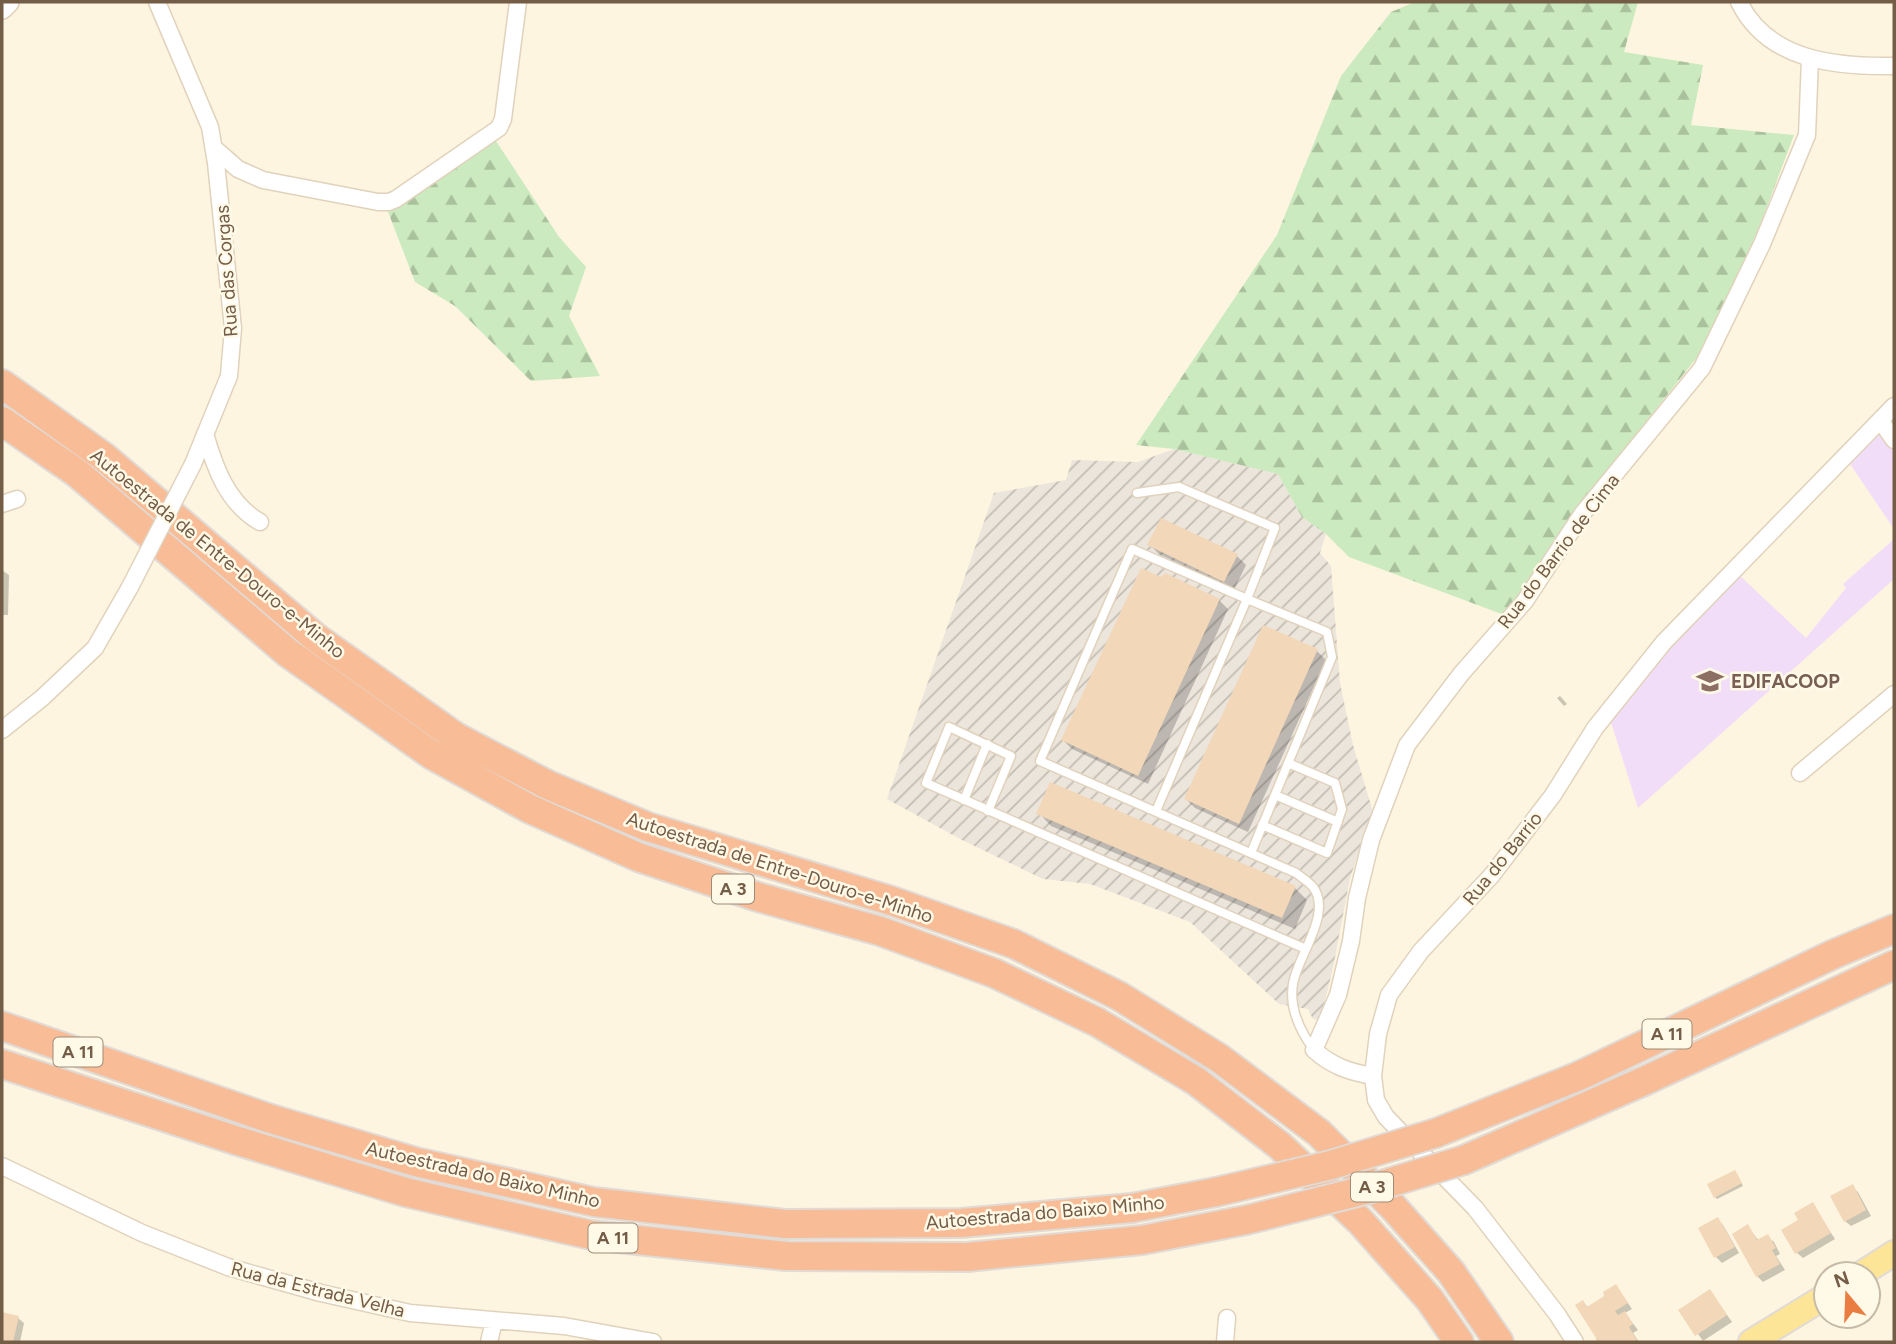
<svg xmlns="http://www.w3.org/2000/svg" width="1896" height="1344" font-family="Figtree,sans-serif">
<defs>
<pattern id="industrial-furrows" width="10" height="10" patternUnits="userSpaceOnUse" patternTransform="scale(1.75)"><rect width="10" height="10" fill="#ebe5dc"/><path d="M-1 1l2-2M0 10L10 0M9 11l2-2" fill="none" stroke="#c3bdb4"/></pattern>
<pattern id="forest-firs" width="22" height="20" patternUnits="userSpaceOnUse" patternTransform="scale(1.75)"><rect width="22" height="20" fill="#cbeabf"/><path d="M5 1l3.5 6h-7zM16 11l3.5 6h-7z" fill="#a9c19d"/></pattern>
</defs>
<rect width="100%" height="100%" fill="#fdf5e0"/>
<path fill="url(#industrial-furrows)" d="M1174,449L1278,474L1302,517L1326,534L1320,553L1331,566L1340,683L1353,745L1373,812L1350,878L1333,968L1320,1020L1313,1019L1308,1009L1279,1004L1190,922L1090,884L1043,879L962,840L887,799L994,493L1066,480L1072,460L1138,462Z"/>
<path fill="#f2ddf9" d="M1884,430L1894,444V529L1848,461Z
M1894,539V579L1638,808L1609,716L1737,573L1806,638L1846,588L1843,584Z"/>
<path fill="url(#forest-firs)" d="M1415,2H1638L1624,52L1703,65L1691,125L1794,135L1753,244L1698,356L1570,518L1507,616L1349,557L1326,534L1302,517L1278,474L1174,449L1136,445L1277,235L1341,76L1391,12Z
M494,138L559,237L586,267L569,316L600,376L531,381L455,306L415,282L387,209Z"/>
<path fill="#0003" d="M1150,545L1237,556L1246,565L1234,590L1159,554Z
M2,570L9,575L8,615H2Z
M1219,600L1228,609L1148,784L1072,749L1063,740Z
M1317,651L1326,660L1248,832L1195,808L1186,799Z
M1560,696L1567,704L1564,706L1557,698Z
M1039,813L1295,888L1307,900L1295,929L1051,826Z
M1737,1174L1743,1186L1717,1199L1715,1197Z
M1852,1187L1858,1192L1871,1216L1851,1226L1845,1221Z
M1812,1204L1835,1239L1803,1258L1797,1253L1800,1221Z
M1717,1219L1723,1225L1739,1253L1722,1263L1716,1257L1700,1229Z
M1748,1227L1759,1241L1768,1237L1774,1242L1780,1254L1776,1256L1785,1270L1763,1282L1757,1276Z
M1616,1286L1632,1309L1625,1313L1638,1330L1633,1333L1639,1342H1598L1596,1340L1598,1338L1583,1302L1589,1308L1606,1297Z
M1710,1291L1732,1322L1703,1341L1681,1310Z
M2,1314L18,1318L24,1323L20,1342H2Z"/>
<path fill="#f2d7b8" d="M1161,518L1238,554L1224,582L1147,545Z
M1141,568L1161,577L1165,573L1220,599L1138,776L1061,740Z
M1263,625L1318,649L1239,824L1184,799Z
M1050,782L1296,886L1282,918L1036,814Z
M1735,1170L1742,1183L1714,1198L1707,1184Z
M1853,1184L1866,1210L1844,1222L1830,1196Z
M1813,1202L1831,1233L1795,1254L1781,1230L1798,1220L1794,1213Z
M1718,1217L1735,1247L1714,1258L1698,1228Z
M1748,1224L1757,1240L1768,1234L1776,1248L1772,1250L1780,1264L1756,1277L1732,1234Z
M1616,1284L1628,1303L1615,1311L1618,1315L1625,1311L1633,1324L1629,1327L1637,1340L1634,1342H1596V1338L1575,1305L1583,1300L1587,1307L1604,1296L1603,1292Z
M1710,1289L1727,1315L1695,1336L1678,1310Z
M2,1312L19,1316L13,1342H2Z"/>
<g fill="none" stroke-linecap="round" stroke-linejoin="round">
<defs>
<path id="lane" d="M1137,493L1179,487L1275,528L1247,599L1132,549L1040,761L1296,873C1301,877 1309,882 1313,887C1333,913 1297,957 1293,984C1289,1008 1300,1031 1314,1050
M1275,795L1338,822
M964,800L987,744
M988,811L1011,756L949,727L926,783L1306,949
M1156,811L1247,599L1327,632L1332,657L1251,853
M1262,825L1327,853L1342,809L1335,783L1288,763"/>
<path id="street" d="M157,2L210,127L216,163L233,328L229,376L193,464
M1739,2C1768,61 1836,67 1894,66
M214,148L238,169L263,180L378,202H389L396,199L499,128L503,119L518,2
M1880,420L1894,440
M205,434C215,468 227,503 260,522
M2,504L17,499
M2,730L42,698L95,648L130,587
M1800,773L1894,694
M1373,1076C1349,1072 1332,1066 1314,1050L1338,995L1351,941L1357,898L1371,840L1407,745L1461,674L1525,601L1583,513L1702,368L1762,244L1807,135L1810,59
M2,1166L142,1233L228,1267L321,1293L410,1313L564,1326L653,1342
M489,1342L494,1321
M1225,1342L1227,1318
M1575,1342L1557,1314L1475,1208L1386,1117L1376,1100L1373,1076L1378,1034L1389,995L1421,951L1492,875L1553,795L1595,728L1664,642L1894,406"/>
<path id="secondary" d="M2,8L8,2"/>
<path id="primary" d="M1861,1274L1894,1253
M1751,1342L1826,1296"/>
<path id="highway" d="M2,384L104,457L315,637L456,737L548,785L648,827L892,901L1014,944L1119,996L1219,1058L1319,1133L1394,1208L1451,1272L1499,1342
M2,421L77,473L288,653L432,755L530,809L638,857L758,897L880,931L994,973L1097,1022L1196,1081L1279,1145L1360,1221L1430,1300L1459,1342
M2,1026L268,1118L416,1162L594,1202L785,1224L961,1223L1132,1208L1216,1192
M2,1064L235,1140L405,1192L591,1235L786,1256L967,1257L1142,1240L1246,1220
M1436,1133L1579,1076L1834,954L1894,929
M1464,1160L1644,1081L1894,965"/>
</defs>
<use href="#lane" stroke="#e1d2bc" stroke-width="11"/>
<use href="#street" stroke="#e1d2bc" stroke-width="19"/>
<use href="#secondary" stroke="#e3d1b7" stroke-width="24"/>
<use href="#primary" stroke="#e0dbd7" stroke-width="28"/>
<use href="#highway" stroke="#e0dbd7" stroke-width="32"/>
<use href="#lane" stroke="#fff" stroke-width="8"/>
<use href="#street" stroke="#fff" stroke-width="16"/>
<use href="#secondary" stroke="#fff" stroke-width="21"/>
<use href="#primary" stroke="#fde597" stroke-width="24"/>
<use href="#highway" stroke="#f8bc96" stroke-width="28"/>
<defs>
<path id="street-bridge" d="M130,587L193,464"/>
<path id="highway-bridge" d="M1216,1192L1331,1165L1436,1133
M1246,1220L1365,1190L1464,1160"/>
</defs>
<use href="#street-bridge" stroke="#e1d2bc" stroke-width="19" stroke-linecap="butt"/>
<use href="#highway-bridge" stroke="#e0dbd7" stroke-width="32" stroke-linecap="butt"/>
<use href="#street-bridge" stroke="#fff" stroke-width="16"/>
<use href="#highway-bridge" stroke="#f8bc96" stroke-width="28"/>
</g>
<defs>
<symbol id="school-bare" viewBox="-9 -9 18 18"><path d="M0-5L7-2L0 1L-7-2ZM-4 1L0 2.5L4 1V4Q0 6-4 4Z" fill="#8d6e63" stroke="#fff9e7" stroke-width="2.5" paint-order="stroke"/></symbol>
</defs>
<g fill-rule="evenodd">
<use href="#school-bare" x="1691" y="662" width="38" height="38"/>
</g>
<g text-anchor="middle" stroke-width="5" stroke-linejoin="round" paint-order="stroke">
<g fill="#fff9e7" stroke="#9e8c77" stroke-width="2">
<rect x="712" y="874.5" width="42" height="29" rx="5"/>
<rect x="1642.5" y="1019.5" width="49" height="29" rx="5"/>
<rect x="53.5" y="1037.5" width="49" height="29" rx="5"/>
<rect x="1351" y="1172.5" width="42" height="29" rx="5"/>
<rect x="588.5" y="1223.5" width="49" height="29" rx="5"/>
</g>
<g font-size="18" font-weight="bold" fill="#745d47">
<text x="733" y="895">A 3</text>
<text x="1667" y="1040">A 11</text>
<text x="78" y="1058">A 11</text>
<text x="1372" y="1193">A 3</text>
<text x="613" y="1244">A 11</text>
</g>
<g font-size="19" fill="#745d47" stroke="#fff9e7">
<text transform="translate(226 271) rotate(-94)" y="7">Rua das Corgas</text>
<text transform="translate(1558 551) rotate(-53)" y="7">Rua do Barrio de Cima</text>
<text transform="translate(218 553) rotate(39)" y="7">Autoestrada de Entre-Douro-e-Minho</text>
<text transform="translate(1502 858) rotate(-51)" y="7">Rua do Barrio</text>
<text transform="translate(780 867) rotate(18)" y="7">Autoestrada de Entre-Douro-e-Minho</text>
<text transform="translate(483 1174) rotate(13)" y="7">Autoestrada do Baixo Minho</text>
<text transform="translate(1045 1212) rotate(-5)" y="7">Autoestrada do Baixo Minho</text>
<text transform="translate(318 1289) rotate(14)" y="7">Rua da Estrada Velha</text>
</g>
<g font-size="19" font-weight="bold" fill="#785e54" stroke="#fff9e7" text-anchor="start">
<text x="1731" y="688">EDIFACOOP</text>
</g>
</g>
<rect width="1896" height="1344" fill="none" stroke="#745d47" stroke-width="7"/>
<g transform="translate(1847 1295) rotate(341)"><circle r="33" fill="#fff9e7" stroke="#c7bba7" stroke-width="2"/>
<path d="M0-5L12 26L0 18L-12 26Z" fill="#ea7e42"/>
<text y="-10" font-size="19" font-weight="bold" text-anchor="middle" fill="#745d47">N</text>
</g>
</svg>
